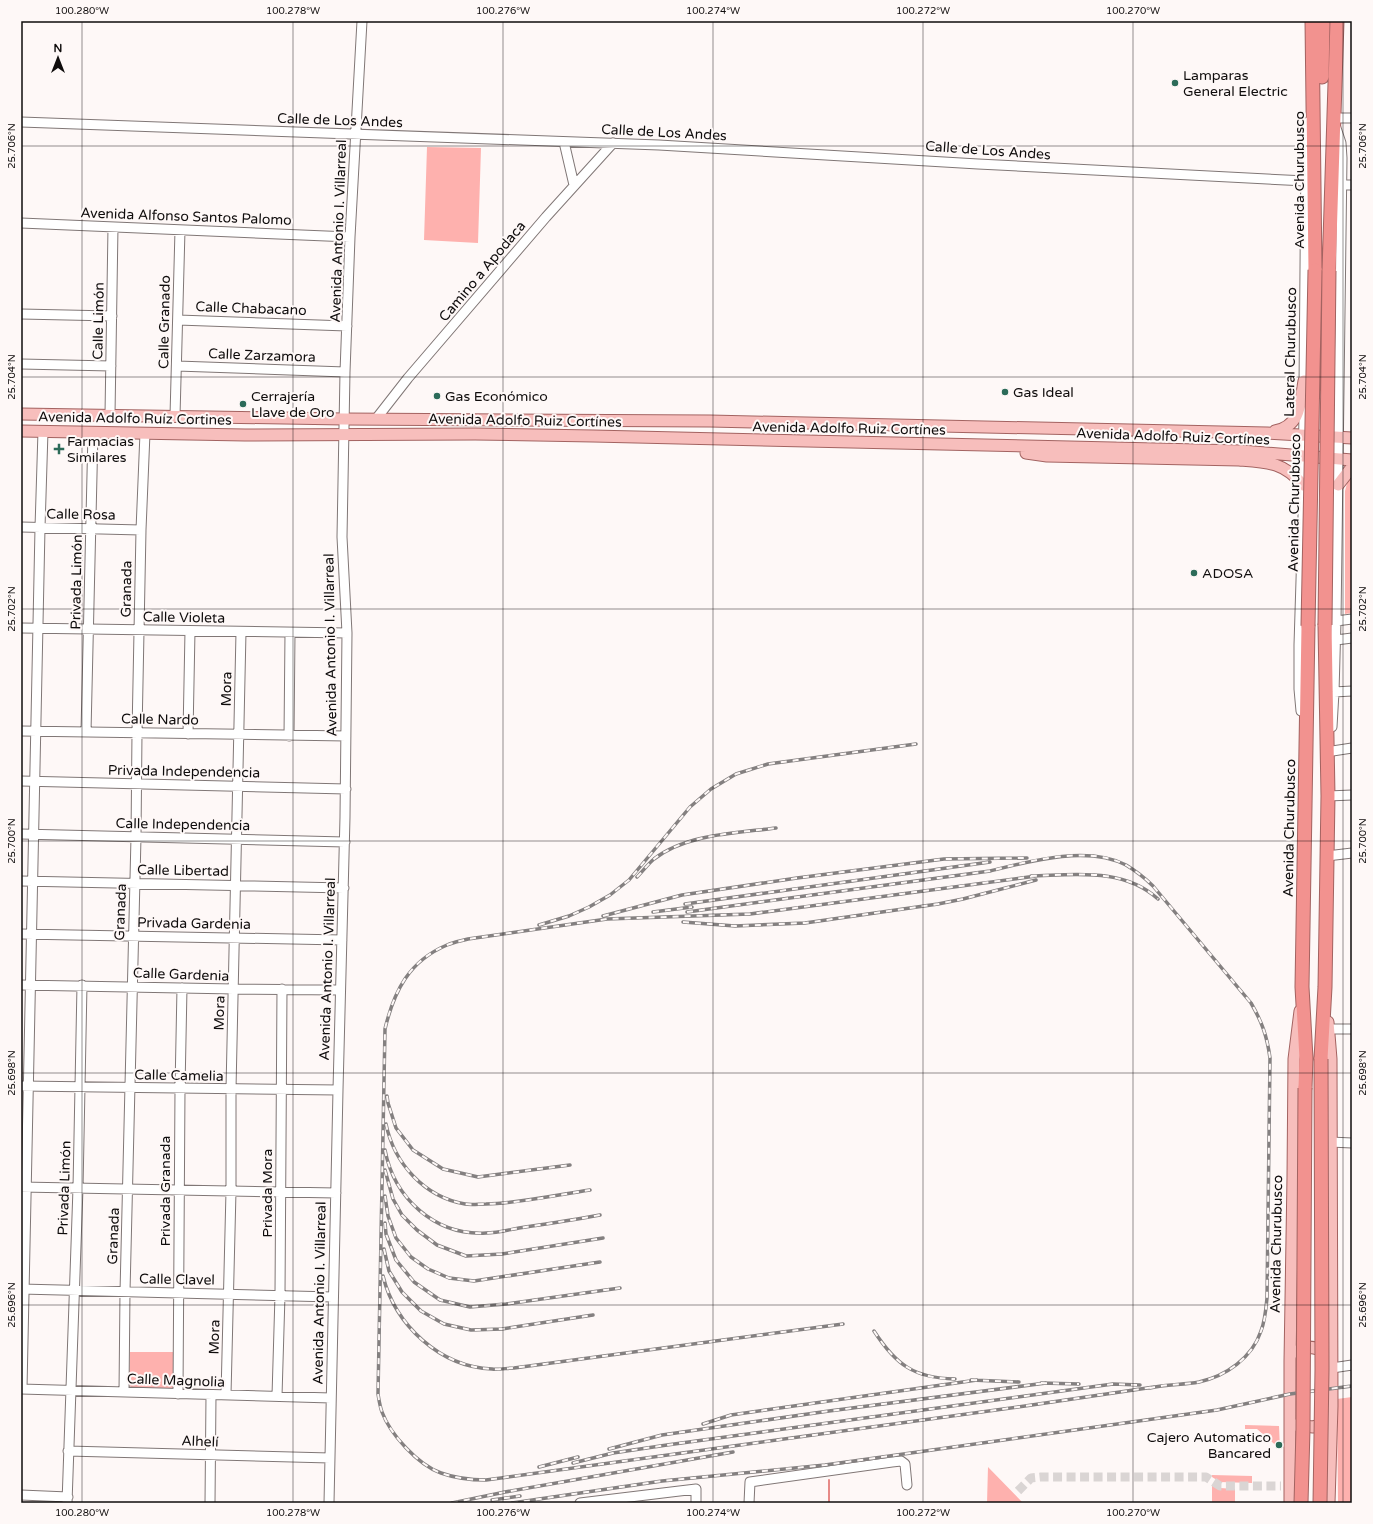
<svg xmlns="http://www.w3.org/2000/svg" width="1373" height="1524" font-family="'Varela Round',sans-serif">
<rect width="100%" height="100%" fill="#fef8f7"/>
<path fill="#feb1ae" d="M427,147L481,148L478,243L424,240Z
M1349,476L1352,479V613L1345,614V491Z
M130,1352H175L174,1387L172,1390L131,1387L129,1385Z
M1352,1397V1503H1338L1337,1399Z
M1245,1425L1279,1426L1280,1449L1257,1429H1245Z
M988,1467L1023,1503H987Z
M1212,1475L1252,1476V1483L1220,1482L1212,1477Z
M1212,1485L1220,1488L1235,1489V1503H1212Z"/>
<g fill="none" stroke-linecap="round" stroke-linejoin="round">
<path stroke="#e78a87" stroke-width="2" d="M829,1503V1480"/>
<path stroke="#dad5d4" stroke-width="9" stroke-dasharray="9 4.5" stroke-linecap="butt" d="M1018,1491L1031,1478L1041,1477H1206L1220,1486H1281"/>
<defs>
<path id="minor" d="M1334,118H1352
M21,122L659,145L978,164L1306,181
M564,142L574,185
M1342,185H1352
M21,223L350,237
M21,314L112,316
M178,320L347,326
M21,364L111,366
M177,366L345,372
M1304,387L1306,149L1308,122
M110,415L113,227
M175,416L180,230
M376,419L408,378L546,217L613,143
M21,527L141,530
M1336,621L1352,619
M21,628L347,633
M1336,640L1352,638
M1334,692L1352,691
M1301,711L1299,689V645L1303,516L1304,402
M1332,727L1334,692L1336,621L1342,158L1341,143L1335,125
M21,731L346,736
M86,732L93,432
M188,734L190,631
M289,736L290,633
M1326,752L1352,748
M21,781L346,789
M1328,796L1352,795
M21,834L345,842
M1327,856L1352,853
M21,881L344,888
M21,934L342,940
M21,985L234,989L340,990
M1328,1029H1352
M21,1086L338,1090
M1330,1142L1352,1143
M21,1187L336,1193
M21,1289L333,1297
M1332,1368L1352,1365
M21,1389L331,1398
M22,1389L40,528L43,431
M124,1392L125,1292L136,837L137,733L141,530L145,433
M178,1394L180,1089L182,988
M226,1395L231,1191V1089L241,632
M277,1396L280,1295L282,989
M68,1451L330,1458
M21,1495L68,1497
M67,1503L78,1188L82,985
M210,1503L211,1395
M329,1503L338,1090L345,817L347,633L342,537L345,372L350,237L362,21
M580,1503L696,1489V1503
M749,1503L750,1482L892,1462L901,1461L905,1464L907,1485"/>
<path id="major" d="M21,414L344,419L710,421L1267,433L1352,438
M21,431L245,435L475,434L593,436L1242,451L1352,460
M1275,431C1301,426 1300,403 1304,381
M1026,453L1047,456L1239,460C1267,462 1284,462 1303,485
M1338,485L1352,467
M1328,1022L1331,1059L1332,1406L1329,1503
M1296,1352C1307,1344 1318,1347 1328,1355
M1295,1425L1313,1427L1329,1422
M1290,1503V1361L1293,1177L1294,1059L1300,1011"/>
<path id="highway" d="M1312,21L1315,270
M1322,77L1323,21
M1329,271L1337,21
M1321,1059L1325,987L1328,796L1325,625
M1305,1088L1306,1058L1302,987L1308,626"/>
</defs>
<use href="#minor" stroke="#807776" stroke-width="11"/>
<use href="#major" stroke="#a36361" stroke-width="13"/>
<use href="#highway" stroke="#a36361" stroke-width="15"/>
<use href="#minor" stroke="#fff" stroke-width="9"/>
<use href="#major" stroke="#f7bebc" stroke-width="11"/>
<use href="#highway" stroke="#f2928f" stroke-width="13"/>
<defs>
<path id="rail" d="M1031,876C1074,875 1123,867 1158,899
M1036,876L750,914L607,919L468,939C461,941 454,942 447,945C409,961 394,991 385,1029L378,1394C379,1400 380,1407 382,1412C390,1434 418,1465 441,1473C455,1478 471,1480 486,1480L1025,1406L1154,1387
M637,877C643,871 648,864 654,859C686,834 737,833 776,828
M685,904L990,862
M653,912L692,907
M687,912L990,871C1030,861 1088,845 1126,865C1136,871 1145,878 1153,886L1251,1003C1262,1022 1267,1036 1270,1058L1267,1298C1266,1309 1265,1321 1261,1331C1252,1358 1226,1376 1199,1382C1183,1385 1166,1384 1150,1388
M603,916L682,895L797,878L944,859L1027,858
M683,922L735,926L805,923L938,904L963,899L1036,880
M539,925L569,916L589,907L610,895L629,880L690,807L711,789L736,774L768,764L916,744
M387,1096L388,1103L396,1128L413,1150L443,1169L478,1177L570,1165
M386,1124C394,1163 424,1197 465,1204C471,1205 479,1204 486,1204C521,1203 556,1195 590,1190
M385,1150C394,1198 435,1236 486,1233C497,1233 508,1230 519,1228C546,1224 573,1220 600,1215
M385,1170L393,1199L402,1215L417,1230L437,1245L466,1256L502,1254L603,1238
M385,1196L388,1216L396,1238L411,1257L428,1269L449,1278L474,1281L600,1262
M385,1223L386,1234L396,1260L414,1282L440,1300L470,1307L506,1304L620,1288
M384,1249L389,1271L402,1292L421,1311L444,1324L471,1330L502,1329L593,1315
M383,1276C395,1325 440,1367 492,1369C499,1370 507,1368 514,1368L843,1324
M874,1331C896,1365 914,1378 955,1379
M971,1380L1019,1382
M1041,1383L1079,1384
M703,1424L731,1415L977,1380
M609,1449L662,1435L829,1411L1046,1383
M573,1463L613,1453L667,1445L1113,1384L1140,1385
M539,1467L578,1457
M492,1500L520,1496
M452,1503L505,1492L733,1452
M512,1503L662,1481L825,1465L1217,1410L1290,1394L1352,1386"/>
</defs>
<use href="#rail" stroke="#848080" stroke-width="3.5"/>
<use href="#rail" stroke="#fef8f7" stroke-width="2" stroke-dasharray="6" stroke-linecap="butt"/>
<defs>
<path id="highway-bridge" d="M1325,625L1329,271
M1308,626L1315,270
M1301,1503L1303,1429L1305,1088
M1320,1503L1322,1369L1321,1059"/>
</defs>
<use href="#highway-bridge" stroke="#a36361" stroke-width="15" stroke-linecap="butt"/>
<use href="#highway-bridge" stroke="#f2928f" stroke-width="13"/>
</g>
<path fill="none" stroke="#0f0c0c" stroke-width="1" stroke-opacity="0.45" d="M82,21V1503M293,21V1503M503,21V1503M713,21V1503M923,21V1503M1133,21V1503M1343,21V1503M21,146H1352M21,377H1352M21,609H1352M21,841H1352M21,1073H1352M21,1305H1352"/>
<g fill="#2c6b59" stroke="#fef8f7" stroke-width="1.5">
<circle cx="1175" cy="83" r="4"/>
<circle cx="1005" cy="392" r="4"/>
<circle cx="437" cy="396" r="4"/>
<circle cx="243" cy="404" r="4"/>
<path d="M57 443h4v4h4v4h-4v4h-4v-4h-4v-4h4z"/>
<circle cx="1194" cy="573" r="4"/>
<circle cx="1279" cy="1445" r="4"/>
</g>
<g text-anchor="middle" stroke-width="4" stroke-linejoin="round" paint-order="stroke">
<g font-size="14" fill="#0f0c0c" stroke="#fef8f7" text-anchor="start">
<text x="1183" y="80">Lamparas<tspan x="1183" dy="16">General Electric</tspan></text>
<text x="1013" y="397">Gas Ideal</text>
<text x="251" y="401">Cerrajería<tspan x="251" dy="16">Llave de Oro</tspan></text>
<text x="445" y="401">Gas Económico</text>
<text x="67" y="446">Farmacias<tspan x="67" dy="16">Similares</tspan></text>
<text x="1202" y="578">ADOSA</text>
<text x="1271" y="1442" text-anchor="end">Cajero Automatico<tspan x="1271" dy="16">Bancared</tspan></text>
</g>
<g font-size="14" fill="#0f0c0c" stroke="#fef8f7">
<text transform="translate(340 120) rotate(2)" y="5">Calle de Los Andes</text>
<text transform="translate(664 132) rotate(3)" y="5">Calle de Los Andes</text>
<text transform="translate(988 150) rotate(4)" y="5">Calle de Los Andes</text>
<text transform="translate(1299 180) rotate(-90)" y="5">Avenida Churubusco</text>
<text transform="translate(186 216) rotate(2)" y="5">Avenida Alfonso Santos Palomo</text>
<text transform="translate(338 231) rotate(-88)" y="5">Avenida Antonio I. Villarreal</text>
<text transform="translate(482 271) rotate(-50)" y="5">Camino a Apodaca</text>
<text transform="translate(251 308) rotate(2)" y="5">Calle Chabacano</text>
<text transform="translate(98 321) rotate(-89)" y="5">Calle Limón</text>
<text transform="translate(164 322) rotate(-89)" y="5">Calle Granado</text>
<text transform="translate(1290 352) rotate(-89)" y="5">Lateral Churubusco</text>
<text transform="translate(262 355) rotate(2)" y="5">Calle Zarzamora</text>
<text transform="translate(135 418) rotate(1)" y="5">Avenida Adolfo Ruíz Cortines</text>
<text transform="translate(525 420) rotate(1)" y="5">Avenida Adolfo Ruiz Cortínes</text>
<text transform="translate(849 428) rotate(1)" y="5">Avenida Adolfo Ruiz Cortínes</text>
<text transform="translate(1173 436) rotate(2)" y="5">Avenida Adolfo Ruiz Cortínes</text>
<text transform="translate(1294 503) rotate(-89)" y="5">Avenida Churubusco</text>
<text transform="translate(81 514) rotate(1)" y="5">Calle Rosa</text>
<text transform="translate(76 582) rotate(-89)" y="5">Privada Limón</text>
<text transform="translate(126 589) rotate(-89)" y="5">Granada</text>
<text transform="translate(184 617) rotate(1)" y="5">Calle Violeta</text>
<text transform="translate(330 645) rotate(-91)" y="5">Avenida Antonio I. Villarreal</text>
<text transform="translate(226 689) rotate(-89)" y="5">Mora</text>
<text transform="translate(160 719) rotate(1)" y="5">Calle Nardo</text>
<text transform="translate(184 771) rotate(1)" y="5">Privada Independencia</text>
<text transform="translate(183 824) rotate(1)" y="5">Calle Independencia</text>
<text transform="translate(1289 828) rotate(-89)" y="5">Avenida Churubusco</text>
<text transform="translate(183 870) rotate(1)" y="5">Calle Libertad</text>
<text transform="translate(120 912) rotate(-88)" y="5">Granada</text>
<text transform="translate(194 923) rotate(1)" y="5">Privada Gardenia</text>
<text transform="translate(327 969) rotate(-88)" y="5">Avenida Antonio I. Villarreal</text>
<text transform="translate(181 974) rotate(2)" y="5">Calle Gardenia</text>
<text transform="translate(219 1013) rotate(-88)" y="5">Mora</text>
<text transform="translate(179 1075) rotate(1)" y="5">Calle Camelia</text>
<text transform="translate(64 1188) rotate(-88)" y="5">Privada Limón</text>
<text transform="translate(165 1191) rotate(-90)" y="5">Privada Granada</text>
<text transform="translate(267 1193) rotate(-90)" y="5">Privada Mora</text>
<text transform="translate(113 1236) rotate(-88)" y="5">Granada</text>
<text transform="translate(1276 1244) rotate(-89)" y="5">Avenida Churubusco</text>
<text transform="translate(177 1279) rotate(1)" y="5">Calle Clavel</text>
<text transform="translate(319 1293) rotate(-89)" y="5">Avenida Antonio I. Villarreal</text>
<text transform="translate(214 1337) rotate(-88)" y="5">Mora</text>
<text transform="translate(176 1380) rotate(2)" y="5">Calle Magnolia</text>
<text transform="translate(200 1441) rotate(2)" y="5">Alhelí</text>
</g>
</g>
<rect width="1373" height="1524" fill="none" stroke="#fef8f7" stroke-width="44"/>
<g transform="translate(58 58)" stroke="#fef8f7" stroke-width="3" paint-order="stroke">
<path d="M0-3L7 15L0 10L-7 15Z" fill="#0f0c0c"/>
<text y="-6" font-size="11" font-weight="bold" text-anchor="middle" fill="#0f0c0c">N</text>
</g>
<rect x="22" y="22" width="1329" height="1480" fill="none" stroke="#0f0c0c" stroke-width="1.5"/>
<g font-size="10" text-anchor="middle" fill="#0f0c0c">
<text x="82" y="14">100.280°W</text>
<text x="293" y="14">100.278°W</text>
<text x="503" y="14">100.276°W</text>
<text x="713" y="14">100.274°W</text>
<text x="923" y="14">100.272°W</text>
<text x="1133" y="14">100.270°W</text>
<text transform="translate(11 146) rotate(-90)" y="4">25.706°N</text>
<text transform="translate(1362 146) rotate(-90)" y="4">25.706°N</text>
<text transform="translate(11 377) rotate(-90)" y="4">25.704°N</text>
<text transform="translate(1362 377) rotate(-90)" y="4">25.704°N</text>
<text transform="translate(11 609) rotate(-90)" y="4">25.702°N</text>
<text transform="translate(1362 609) rotate(-90)" y="4">25.702°N</text>
<text transform="translate(11 841) rotate(-90)" y="4">25.700°N</text>
<text transform="translate(1362 841) rotate(-90)" y="4">25.700°N</text>
<text transform="translate(11 1073) rotate(-90)" y="4">25.698°N</text>
<text transform="translate(1362 1073) rotate(-90)" y="4">25.698°N</text>
<text transform="translate(11 1305) rotate(-90)" y="4">25.696°N</text>
<text transform="translate(1362 1305) rotate(-90)" y="4">25.696°N</text>
<text x="82" y="1516">100.280°W</text>
<text x="293" y="1516">100.278°W</text>
<text x="503" y="1516">100.276°W</text>
<text x="713" y="1516">100.274°W</text>
<text x="923" y="1516">100.272°W</text>
<text x="1133" y="1516">100.270°W</text>
</g>
</svg>
